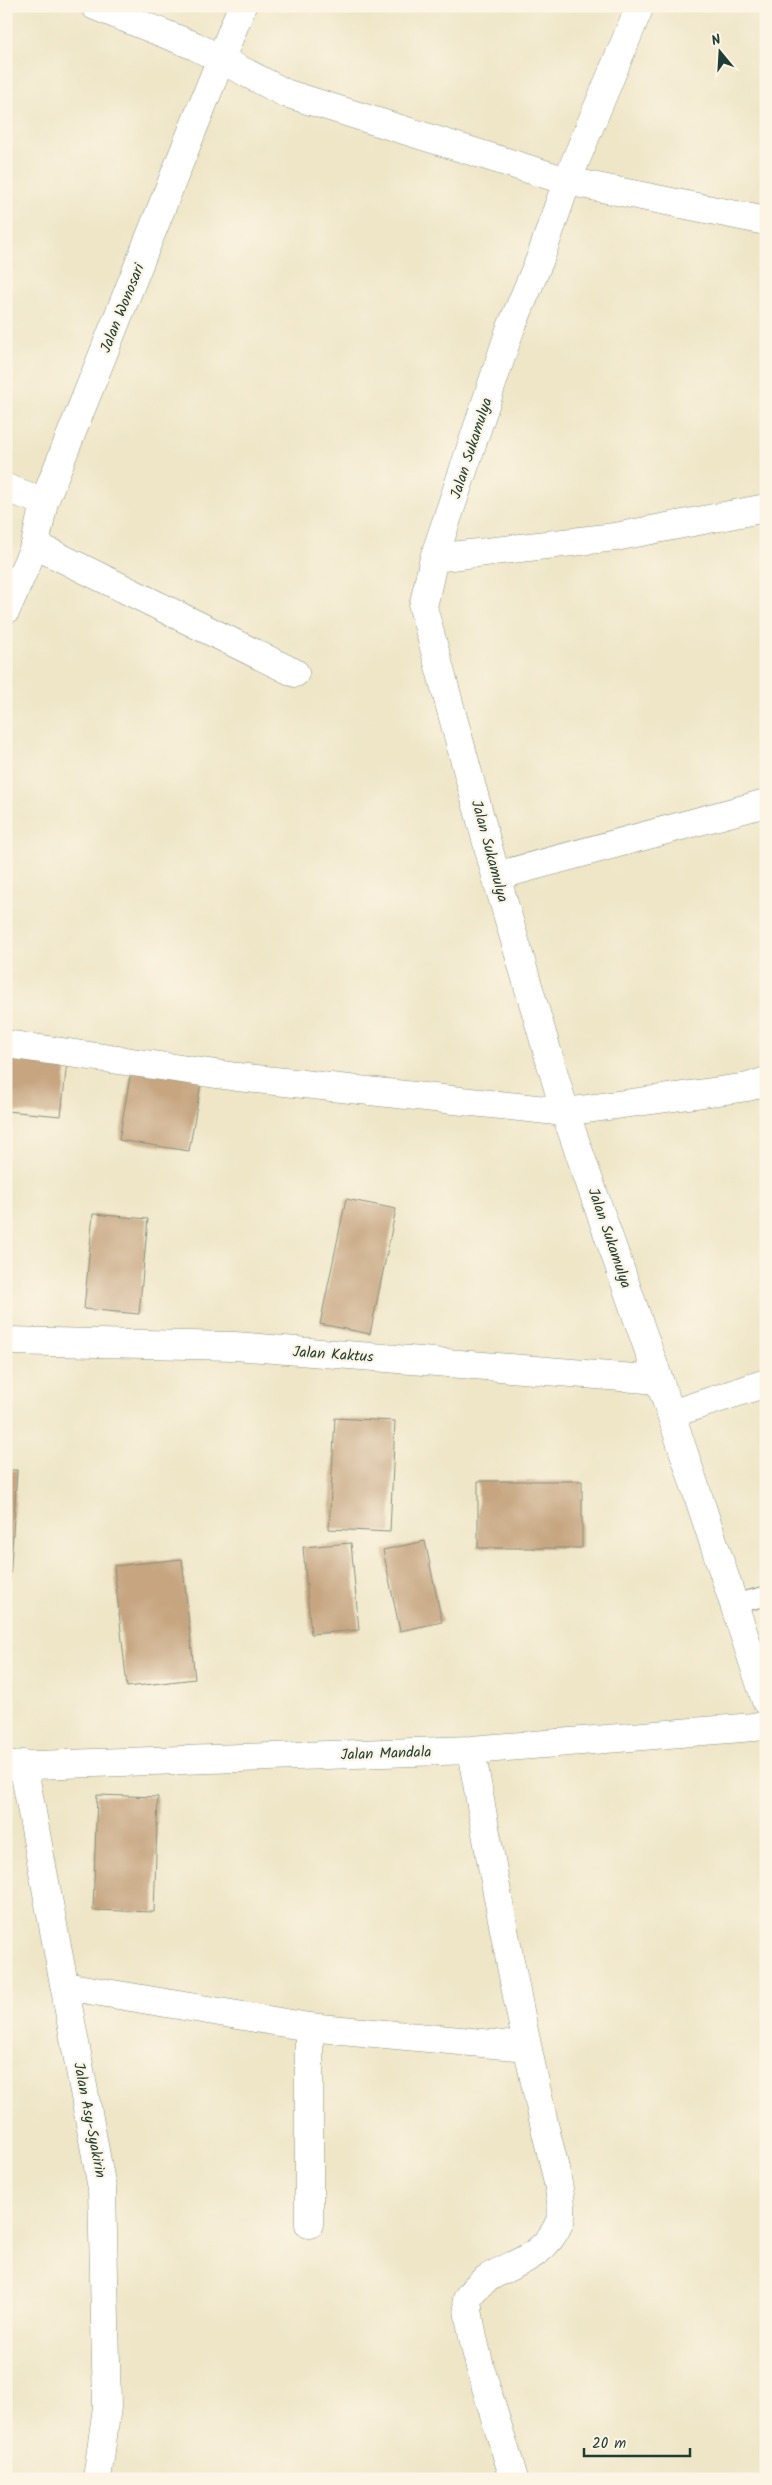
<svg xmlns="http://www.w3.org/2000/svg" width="772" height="2485" font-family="Kalam,sans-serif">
<rect width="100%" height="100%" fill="#fcf5e5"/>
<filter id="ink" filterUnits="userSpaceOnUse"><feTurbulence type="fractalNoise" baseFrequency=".02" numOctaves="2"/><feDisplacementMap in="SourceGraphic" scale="10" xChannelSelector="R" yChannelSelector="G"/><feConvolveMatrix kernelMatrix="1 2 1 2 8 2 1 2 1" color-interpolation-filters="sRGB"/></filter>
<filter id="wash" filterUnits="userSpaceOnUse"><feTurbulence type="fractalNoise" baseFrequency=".0096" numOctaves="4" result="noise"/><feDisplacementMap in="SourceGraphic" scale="20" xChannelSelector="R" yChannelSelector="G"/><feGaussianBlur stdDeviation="1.12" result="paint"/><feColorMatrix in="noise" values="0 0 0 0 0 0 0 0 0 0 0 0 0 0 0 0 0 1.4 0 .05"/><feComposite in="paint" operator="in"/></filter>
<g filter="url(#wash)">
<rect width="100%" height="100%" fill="#efe6c8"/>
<g id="blocks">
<path fill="#c6a580" d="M6,1056L67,1062L61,1116L6,1111Z
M132,1065L202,1077L189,1151L119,1140Z
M346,1199L396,1209L370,1334L320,1324Z
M93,1214L148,1219L139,1314L84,1309Z
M335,1418L395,1421L390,1532L329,1529Z
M6,1470H17L10,1581H6Z
M478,1481H582V1548H478Z
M425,1541L442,1622L400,1631L383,1550Z
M351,1543L359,1630L311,1634L303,1547Z
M182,1559L195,1679L127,1687L114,1566Z
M97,1795L158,1797L154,1912L93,1910Z"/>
</g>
</g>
<g filter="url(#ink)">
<use href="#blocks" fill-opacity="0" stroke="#87927e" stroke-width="1"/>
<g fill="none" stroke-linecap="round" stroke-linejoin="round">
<defs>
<path id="lane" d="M735,1604L766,1596"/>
<path id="street" d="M95,6L195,46L285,93L567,181L766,221
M640,6L567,181L540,259L510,330L434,558L423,607L496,876L565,1112L671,1414L766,1701
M6,488L44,502
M35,545L295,673
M434,558L615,537L766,508
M6,610L35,545L44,502L242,6
M496,876L766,803
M6,1044L237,1077L565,1112L748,1087L766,1081
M6,1341L235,1346L659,1380
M671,1414L766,1383
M471,1750C494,1878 517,2005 546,2132C550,2149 566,2206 560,2221C539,2272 489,2261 467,2299C472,2355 498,2423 514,2479
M23,1764L102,2188L107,2407L97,2479
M6,1766L471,1750L766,1726
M65,1986L309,2027L526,2047
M309,2027V2224"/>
</defs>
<use href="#lane" stroke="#87927e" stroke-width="21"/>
<use href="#street" stroke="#87927e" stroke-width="29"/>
<use href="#lane" stroke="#fff" stroke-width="19"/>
<use href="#street" stroke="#fff" stroke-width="28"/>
</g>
</g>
<g text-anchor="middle" stroke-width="4.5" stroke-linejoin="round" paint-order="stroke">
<g font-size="15" fill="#1f3d34" stroke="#fcf5e5">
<text transform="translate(122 308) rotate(-68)" y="5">Jalan Wonosari</text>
<text transform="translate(471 448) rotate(-72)" y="5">Jalan Sukamulya</text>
<text transform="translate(490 851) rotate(75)" y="5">Jalan Sukamulya</text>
<text transform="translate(610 1238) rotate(71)" y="5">Jalan Sukamulya</text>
<text transform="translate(333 1354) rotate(4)" y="5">Jalan Kaktus</text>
<text transform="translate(386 1753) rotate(-2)" y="5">Jalan Mandala</text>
<text transform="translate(90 2120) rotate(79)" y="5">Jalan Asy-Syakirin</text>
</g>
</g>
<rect width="772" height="2485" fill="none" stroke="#fcf5e5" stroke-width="25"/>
<g transform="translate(720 52) rotate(342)" stroke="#fcf5e5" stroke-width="4" paint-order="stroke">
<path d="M0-4L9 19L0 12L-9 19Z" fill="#1f3d34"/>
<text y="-8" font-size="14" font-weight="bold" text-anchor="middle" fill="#1f3d34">N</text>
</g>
<path d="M584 2448v8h106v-8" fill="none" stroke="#1f3d34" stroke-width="2.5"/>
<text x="592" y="2448" font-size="15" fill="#1f3d34" stroke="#fcf5e5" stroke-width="4" paint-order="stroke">20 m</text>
</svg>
